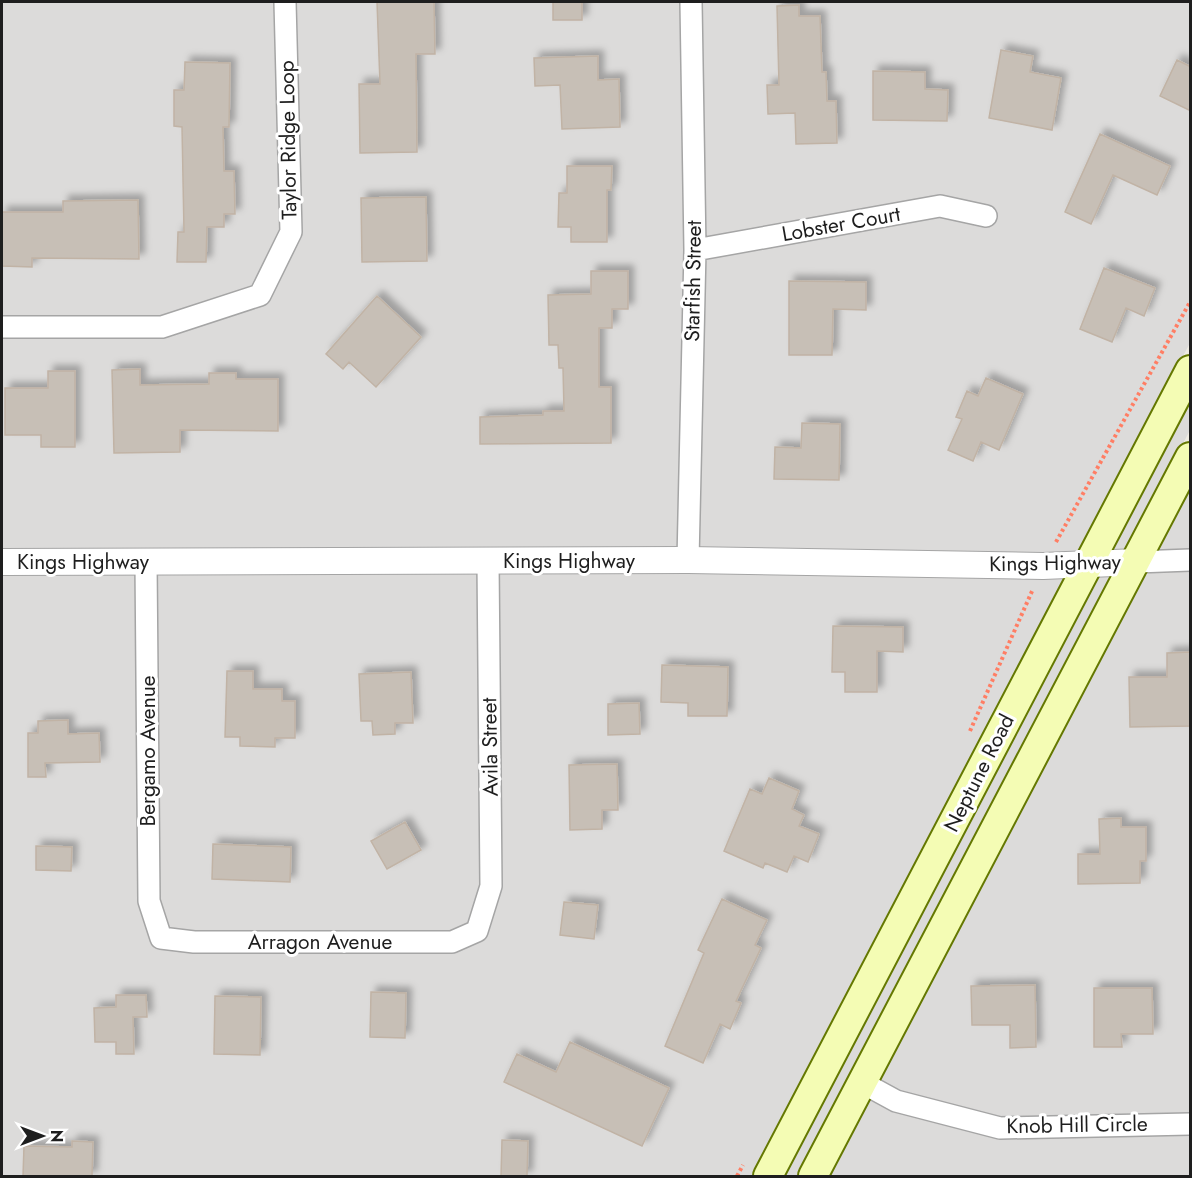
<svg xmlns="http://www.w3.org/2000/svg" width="1192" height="1178" font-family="Jost,sans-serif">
<defs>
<filter id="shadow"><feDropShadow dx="5.5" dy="-5.5" stdDeviation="3" flood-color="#0004"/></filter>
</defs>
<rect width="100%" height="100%" fill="#efece3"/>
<path fill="#dcdbda" d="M2,2H1190V343L1078,553L2,551Z
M1190,397V430L1128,551L1107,552Z
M1190,484V1176H828L1143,577L1150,573V565Z
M688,571L1066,576L754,1176H2V574Z
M1115,574L800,1176H783L1095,575Z"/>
<path fill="#c7bfb6" stroke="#c1b3a5" stroke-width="1.5" filter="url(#shadow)" d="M377,2H434L435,54H416L417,152L360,153L359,84H380Z
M553,2H582V20H553Z
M799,5V16H820L822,72H826L827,101H836L837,143L796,144L795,113L768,114L767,85H779L777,6Z
M1001,50L1033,56L1030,72L1061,78L1052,130L989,118Z
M598,56V80L619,79L620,127L562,129L560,85L535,86L534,58Z
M1177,60L1191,67V111L1160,96Z
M185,62L230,63L229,127H223L224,171H234L235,214H224V227H207L206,262H177L178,232H184L182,127L174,126V90H184Z
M873,71L925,72V89L948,90L947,121L873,120Z
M1100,134L1170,166L1157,195L1113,175L1091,224L1065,212Z
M567,166H612L611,190H607V242H571V227H558L559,193H567Z
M426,197L427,261L362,262L361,198Z
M138,200L139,259L32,258V267L2,266V212H63V201Z
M1104,268L1155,288L1144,316L1126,308L1112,342L1080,329Z
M591,271H628V309H612V328H599V387H611V443L480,444V417L543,415V411H564L563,368H559L558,345H549L548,295L591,294Z
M789,281L866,282V310L833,309L832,355H789Z
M377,296L421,337L376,387L349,362L343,369L326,354Z
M140,369V385L209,384V373H236V379H278V431L180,430V452L114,453L112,370Z
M48,371H75V447H41V435H5V388H48Z
M986,378L1023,394L999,450L981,442L973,461L948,450L962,419L956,417L967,391L978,396Z
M802,423L840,424L839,480L774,479L775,447L801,448Z
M833,626L903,627V652L877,651V692H845V672H832Z
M1191,652V726L1130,727L1129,677H1167V653Z
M662,665L728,667L727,716H688V703L661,702Z
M227,671H253V689H282V701H295V738H275V747L240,746V737H225Z
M411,672L413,723H395V734L373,735L372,721H361L359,674Z
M639,703L640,734L608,735V704Z
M68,720V734L99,733L100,762L45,763L46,777H28V733H38V721Z
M617,764L618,810H602V829L570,830L569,765Z
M769,778L799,791L792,809L804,815L799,826L819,834L808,862L794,856L787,872L765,863L763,868L724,851L750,789L762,794Z
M1121,818V827H1146V861H1140V883L1078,884V854H1100L1099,819Z
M405,822L421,850L387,869L371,841Z
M213,844L291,847L290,882L212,879Z
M36,846L72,847L71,871L36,870Z
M722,899L767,920L755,945L761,948L736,1001L741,1003L730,1029L720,1024L703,1063L665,1046L704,953L698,950Z
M564,902L598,905L594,939L560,935Z
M1035,985L1036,1047L1010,1048V1025H972L971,986Z
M1094,988H1152L1153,1034H1121L1122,1047H1094Z
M371,992L406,993L405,1038L370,1037Z
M116,995H146L147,1017H133L134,1054H116V1042H95L94,1008L116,1007Z
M215,996L261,997L260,1055L214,1054Z
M570,1042L669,1088L642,1146L504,1082L517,1054L556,1072Z
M502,1140L528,1141L527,1176H501Z
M72,1141L93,1142L92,1176H23L24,1146L72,1147Z"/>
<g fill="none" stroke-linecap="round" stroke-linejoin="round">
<defs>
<path id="minor" d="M695,250L940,206L986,216
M2,327H162L260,295L291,232L285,2
M688,560L695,250L691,2
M146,562L149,901L161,938L194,942H452L477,931L491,886L488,561
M1137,562L1190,560
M863,1083L896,1101L1000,1128L1190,1124"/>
<path id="tertiary" d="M2,562L688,560L1043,566L1137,562"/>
<path id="secondary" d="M768,1176L1190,370
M813,1176L1190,457"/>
</defs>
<use href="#minor" stroke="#a5a5a5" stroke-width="24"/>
<use href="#tertiary" stroke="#a5a5a5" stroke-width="28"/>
<use href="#secondary" stroke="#647801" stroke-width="32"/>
<path stroke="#ff7e64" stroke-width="4" stroke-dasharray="3 3" stroke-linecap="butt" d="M1056,542L1190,302
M970,731L1033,589
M737,1176L743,1165"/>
<use href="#minor" stroke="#fff" stroke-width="21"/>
<use href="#tertiary" stroke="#fff" stroke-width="26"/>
<use href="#secondary" stroke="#f4fcb4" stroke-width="28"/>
</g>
<g text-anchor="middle" stroke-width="6" stroke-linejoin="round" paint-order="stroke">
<g font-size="21" fill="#1e1e1e" stroke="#fff">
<text transform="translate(288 140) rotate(-91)" y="7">Taylor Ridge Loop</text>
<text transform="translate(841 224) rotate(-10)" y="7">Lobster Court</text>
<text transform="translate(693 281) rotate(-89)" y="7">Starfish Street</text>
<text x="569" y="568">Kings Highway</text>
<text x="83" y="569">Kings Highway</text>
<text transform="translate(1055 563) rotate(-1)" y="7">Kings Highway</text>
<text transform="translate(490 747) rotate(-91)" y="7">Avila Street</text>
<text transform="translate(148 751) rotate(-90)" y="7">Bergamo Avenue</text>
<text transform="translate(979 773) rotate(-63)" y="7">Neptune Road</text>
<text x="320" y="949">Arragon Avenue</text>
<text transform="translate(1077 1125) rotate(-1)" y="7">Knob Hill Circle</text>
</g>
</g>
<rect width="1192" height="1178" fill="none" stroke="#1e1e1e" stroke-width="6"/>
<g transform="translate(42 1136) rotate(90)" stroke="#ffffff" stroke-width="4.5" paint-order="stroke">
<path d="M0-4.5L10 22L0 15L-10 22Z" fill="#1e1e1e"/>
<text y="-9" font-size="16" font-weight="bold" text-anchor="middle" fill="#1e1e1e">N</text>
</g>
</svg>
